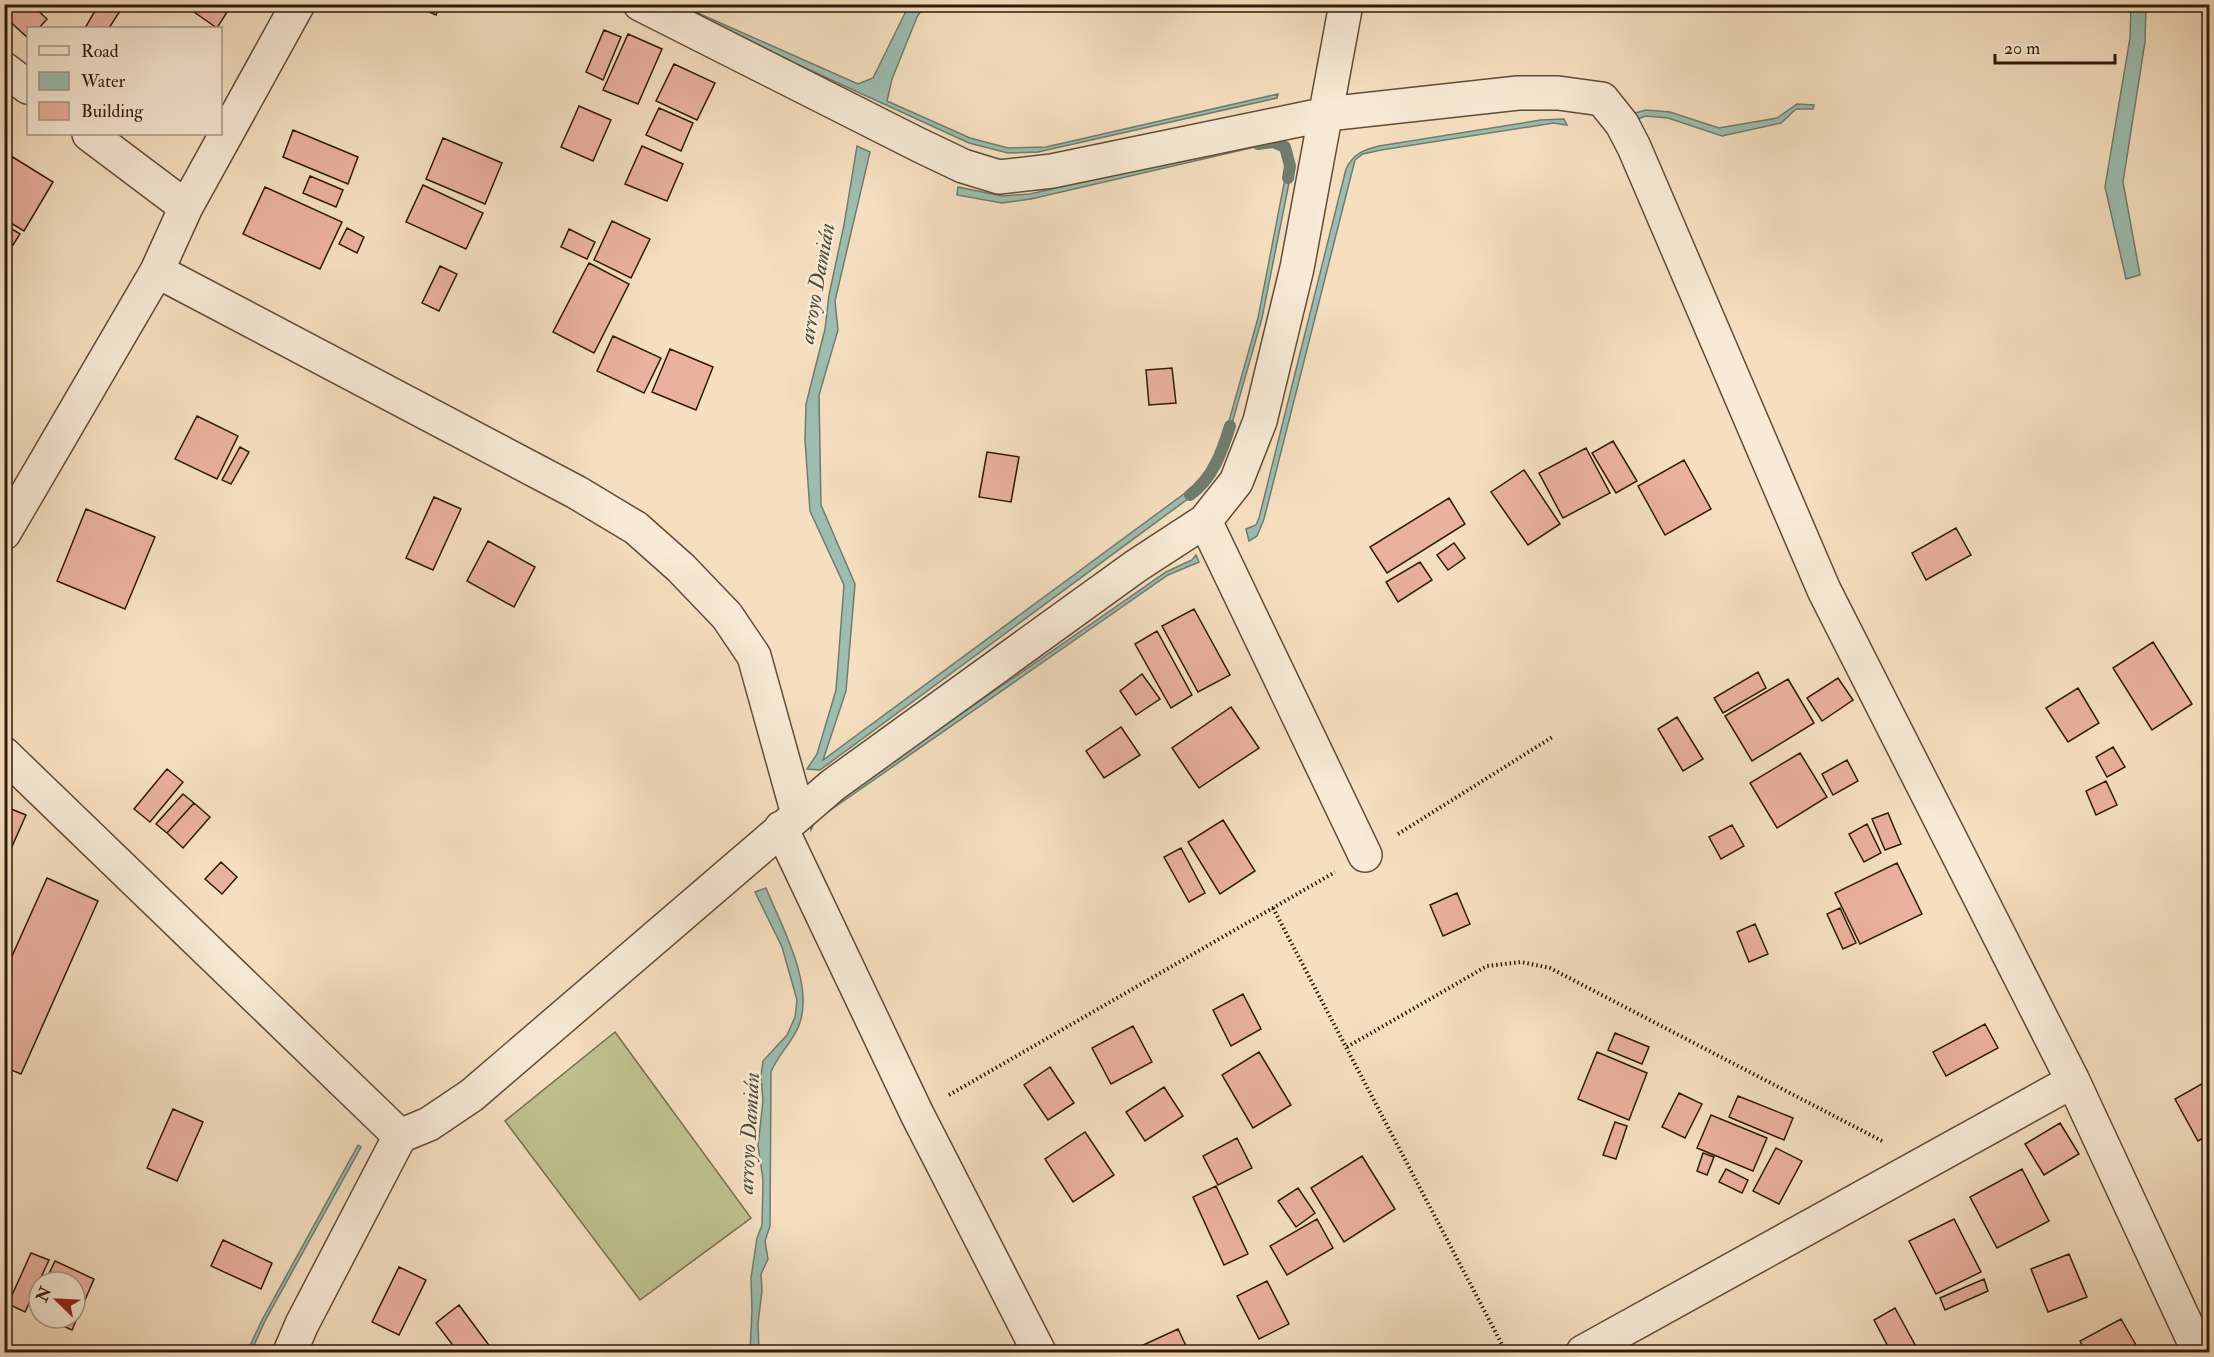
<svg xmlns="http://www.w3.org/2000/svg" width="2214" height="1357" font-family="'IM FELL Double Pica',serif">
<rect width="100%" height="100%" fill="#f5dfc0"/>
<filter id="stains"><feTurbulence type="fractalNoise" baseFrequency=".00333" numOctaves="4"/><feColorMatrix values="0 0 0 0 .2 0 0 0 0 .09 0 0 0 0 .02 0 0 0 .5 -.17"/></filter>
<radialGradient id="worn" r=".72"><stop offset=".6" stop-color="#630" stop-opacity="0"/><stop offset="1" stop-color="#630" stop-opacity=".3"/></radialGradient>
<path fill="#bfc190" stroke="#786e4d" stroke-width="1.5" d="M615,1032L751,1218L640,1300L505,1121Z"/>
<path fill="#9cbdb0" stroke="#717c6e" stroke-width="1.5" d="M668,5H680L858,84L873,78L909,5H925L917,17L892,79L887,101L970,138L1008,148L1046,147L1278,94L1277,98L1038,152L1008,153L969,143Z
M2131,5H2146L2145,42L2123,182L2140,275L2126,279L2105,187L2130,38Z
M1797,104L1814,105L1813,109H1796L1781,123L1722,136L1668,118L1646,116L1634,120L1631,114L1646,110L1670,112L1719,128L1777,118Z
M1564,119L1567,125L1553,123L1541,125L1381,150L1363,154L1355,160L1264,519L1257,536L1249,541L1246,529L1256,525L1259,518L1346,169C1353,154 1363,150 1379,146L1541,120Z
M1267,140L1268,144L1031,199L1002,203L957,195L958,187L1002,196L1030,194Z
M857,146L870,152L835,301L838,330L819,395L821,505L855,584L846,691L823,760L1200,482L1204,487L820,770L807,769L817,754L836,690L844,585L810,511L805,440L806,404L825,329L829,295L844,225Z
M1288,163H1293L1262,318L1227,441L1224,439L1258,318Z
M1196,555L1199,562L1168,575L822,816L815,821L811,830L810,822L820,812L1166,572L1192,560Z
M766,888C781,925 815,985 799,1025C793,1042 778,1054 771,1072L770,1226L765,1241L768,1259L761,1274L762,1291L758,1323L759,1352H750L752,1310L751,1278L757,1238L762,1225L763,1180L758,1146L763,1101L761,1076L763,1061L787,1035L795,1017L797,1000L782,947L755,892Z
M358,1145L361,1147L265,1321L251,1352H247L262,1320Z"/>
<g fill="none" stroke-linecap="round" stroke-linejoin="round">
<path stroke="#717c6e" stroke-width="12" d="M1258,144L1273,142L1285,147L1290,166L1288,178
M1190,495C1213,478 1222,452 1230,426"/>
</g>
<path fill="#eab19e" stroke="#301b0a" stroke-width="1.5" d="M18,4H31L47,19L39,28H28V38L6,18Z
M99,4H117L122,8L109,28H85Z
M199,4H223L229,9L217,28L194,12Z
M411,4H440L436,15Z
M604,30L621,37L603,80L586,72Z
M628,34L662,49L638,104L603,90Z
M674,64L715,83L697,120L656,101Z
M579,106L611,120L593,161L561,147Z
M659,108L693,123L681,151L646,135Z
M293,130L358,157L348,184L283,157Z
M443,138L502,163L485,204L426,179Z
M642,146L683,164L667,201L625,184Z
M11,156L53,182L24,231L4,219V166Z
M310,176L343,190L336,207L303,193Z
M423,185L483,213L466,249L406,222Z
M265,187L342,222L320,269L243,234Z
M612,221L650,239L631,278L594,260Z
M4,224L20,234L13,245L4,240Z
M347,228L364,237L357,253L339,244Z
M569,229L595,242L587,259L561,247Z
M589,263L629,284L594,353L553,332Z
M440,266L457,274L439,311L422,303Z
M613,336L661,358L644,393L597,371Z
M670,349L713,367L696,410L652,392Z
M1172,368L1176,403L1149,405L1146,370Z
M197,416L238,436L217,479L175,459Z
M1613,441L1637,481L1616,493L1592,453Z
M240,447L249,452L231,484L222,480Z
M1586,448L1610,493L1563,518L1539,473Z
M987,452L1019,457L1011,502L979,497Z
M1684,460L1711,509L1665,535L1638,486Z
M1524,470L1560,524L1528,545L1491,492Z
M434,497L461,509L433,570L406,558Z
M1449,498L1465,524L1387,573L1370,547Z
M86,509L155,537L125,609L57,581Z
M1956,528L1971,555L1926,580L1912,553Z
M488,541L535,567L514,607L467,581Z
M1454,543L1465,558L1448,570L1437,555Z
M1420,562L1432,580L1398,602L1386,582Z
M1194,609L1230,675L1198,692L1162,626Z
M1157,631L1192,695L1171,708L1135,644Z
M2153,642L2192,704L2152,730L2113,668Z
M1758,672L1766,688L1723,713L1714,698Z
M1142,674L1160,699L1136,715L1120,691Z
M1838,678L1853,700L1822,721L1807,698Z
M1788,679L1814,723L1752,761L1725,716Z
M2078,688L2099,723L2068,742L2046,708Z
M1231,707L1259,748L1199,788L1172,748Z
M1677,717L1703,759L1683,771L1658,729Z
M1121,727L1140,755L1104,778L1086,751Z
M2113,747L2125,767L2107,777L2096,757Z
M1800,753L1827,797L1777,828L1750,783Z
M1847,760L1858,781L1833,795L1822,774Z
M167,769L183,782L150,822L134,809Z
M2106,781L2117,805L2096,815L2086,791Z
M183,794L194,803L167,833L156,824Z
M194,803L210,817L183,848L167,833Z
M4,806L26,815L10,851L4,849Z
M1888,813L1901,844L1885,850L1872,819Z
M1223,820L1255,871L1220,894L1188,842Z
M1867,824L1881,853L1864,862L1849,834Z
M1732,825L1744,846L1721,859L1709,837Z
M1181,848L1205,893L1189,902L1164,857Z
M221,862L237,877L222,894L205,879Z
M1897,863L1922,914L1860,944L1835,893Z
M47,878L98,901L21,1074L4,1067V974Z
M1457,893L1470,924L1443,936L1430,905Z
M1840,908L1856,943L1843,949L1827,914Z
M1755,924L1768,954L1749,962L1737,932Z
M1243,994L1261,1029L1231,1046L1213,1010Z
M1985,1024L1998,1048L1946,1076L1933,1052Z
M1133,1026L1152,1062L1111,1084L1092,1048Z
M1615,1033L1649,1047L1642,1064L1608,1050Z
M1259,1052L1291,1105L1253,1128L1222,1075Z
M1597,1052L1647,1073L1629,1120L1578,1099Z
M1050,1067L1074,1103L1048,1120L1024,1085Z
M2207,1081L2210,1086V1134L2198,1141L2175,1099Z
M1164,1087L1183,1116L1145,1141L1126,1112Z
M1679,1093L1702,1104L1685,1138L1662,1127Z
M1738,1096L1793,1118L1784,1140L1729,1117Z
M173,1109L203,1122L177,1181L147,1168Z
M1711,1115L1767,1138L1753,1171L1697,1148Z
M1615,1122L1627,1126L1616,1159L1603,1155Z
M2060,1123L2079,1154L2044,1175L2025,1144Z
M1085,1132L1114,1175L1073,1202L1045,1159Z
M1237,1138L1252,1168L1218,1185L1203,1156Z
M1776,1148L1802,1161L1779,1204L1753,1191Z
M1703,1153L1714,1157L1707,1175L1697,1171Z
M1362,1156L1395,1209L1344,1242L1311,1188Z
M1726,1169L1748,1180L1742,1193L1719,1182Z
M2022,1169L2049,1221L1997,1248L1970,1197Z
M1216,1186L1248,1254L1224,1265L1193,1197Z
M1298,1188L1315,1213L1296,1227L1278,1201Z
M1317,1219L1333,1248L1287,1275L1270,1246Z
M1954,1219L1981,1272L1936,1294L1909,1241Z
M223,1240L272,1263L261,1289L211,1266Z
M31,1253L49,1260L25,1312L8,1304Z
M2069,1254L2087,1297L2048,1312L2031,1269Z
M55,1261L94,1279L72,1330L45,1318H75V1282H45Z
M399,1267L426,1280L399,1335L372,1322Z
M1984,1279L1988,1291L1945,1310L1940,1298Z
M1267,1281L1289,1324L1259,1339L1237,1296Z
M459,1305L494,1352H458L436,1323Z
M1895,1308L1919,1352H1891L1874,1320Z
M2121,1319L2140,1352H2086L2080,1341Z
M1178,1329L1189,1352H1128Z"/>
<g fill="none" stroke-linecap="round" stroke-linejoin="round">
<defs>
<path id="minor" d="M640,4L919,145L963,166L999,177L1052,171L1327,114L1518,93H1558L1602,99L1622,124L1634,147L1824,590L2073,1081L2199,1352
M4,69L28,87
M89,134L186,207
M157,271L576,492L636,528L681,568L727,616L754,656L798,814
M1205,521L1365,855
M4,533L157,271L186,207L298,4
M4,754L400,1136
M781,828L917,1114L1039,1352
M290,1352L302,1324L400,1136L429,1124L472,1095L833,785L1136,566L1205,521L1236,482L1260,421L1297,268L1346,4
M1583,1352L2073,1081"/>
</defs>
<use href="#minor" stroke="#614c38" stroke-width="36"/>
<path stroke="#301b0a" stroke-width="4" stroke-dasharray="1.5 3" stroke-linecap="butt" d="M1398,834L1554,736
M1273,908L1506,1352
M1347,1047L1487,966L1521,962L1550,968L1884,1142
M949,1095L1335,872"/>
<use href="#minor" stroke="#f8ead6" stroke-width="33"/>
</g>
<g text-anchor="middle" stroke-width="5" stroke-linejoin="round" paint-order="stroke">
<g font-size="22" font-style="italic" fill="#504c3c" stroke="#f8ead6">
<text transform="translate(816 283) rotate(-80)" y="8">arroyo Damián</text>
<text transform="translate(748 1133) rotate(-87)" y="8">arroyo Damián</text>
</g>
</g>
<rect width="2214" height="1357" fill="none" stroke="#f5dfc0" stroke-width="24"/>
<rect x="6" y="6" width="2202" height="1345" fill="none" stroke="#301b0a" stroke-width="3"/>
<rect x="12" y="12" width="2190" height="1333" fill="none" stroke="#301b0a" stroke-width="1.5"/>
<rect x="27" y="27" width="195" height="108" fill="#f8ead6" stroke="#a89784" stroke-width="1.5"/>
<rect x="39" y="46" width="30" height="9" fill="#f8ead6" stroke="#a89784" stroke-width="1.5"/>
<text x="81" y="57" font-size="18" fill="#301b0a">Road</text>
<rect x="39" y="72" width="30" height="18" fill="#9cbdb0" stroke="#a89784" stroke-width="1.5"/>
<text x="81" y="87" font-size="18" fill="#301b0a">Water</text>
<rect x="39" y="102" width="30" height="18" fill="#eab19e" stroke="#a89784" stroke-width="1.5"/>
<text x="81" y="117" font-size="18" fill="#301b0a">Building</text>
<g transform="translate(57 1300) rotate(294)"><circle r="28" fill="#f8ead6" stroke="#a89784" stroke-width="1.5"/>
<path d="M0-4.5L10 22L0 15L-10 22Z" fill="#8f2418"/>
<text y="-9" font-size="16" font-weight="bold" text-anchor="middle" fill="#301b0a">N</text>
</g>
<path d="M1995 54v9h120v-9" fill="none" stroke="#301b0a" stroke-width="3"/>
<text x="2004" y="54" font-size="18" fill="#301b0a" stroke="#f8ead6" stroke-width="4.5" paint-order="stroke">20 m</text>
<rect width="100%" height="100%" filter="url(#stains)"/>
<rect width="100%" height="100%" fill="url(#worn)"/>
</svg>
